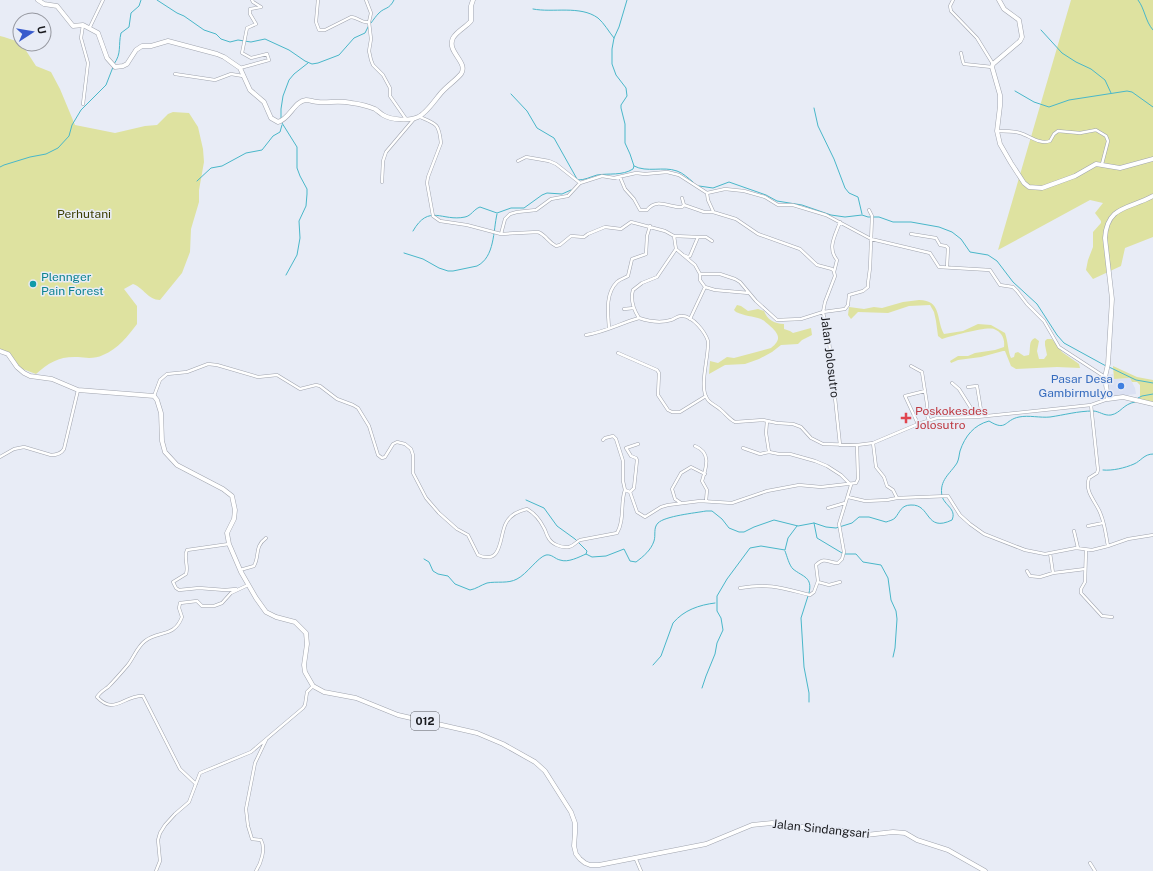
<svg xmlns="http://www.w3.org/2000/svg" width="1153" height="871" font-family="'Public Sans',sans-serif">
<rect width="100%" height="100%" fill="#e8ecf6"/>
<path fill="#dbe1f3" d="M1113,374L1114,379L1130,378L1135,388L1136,394L1111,397L1109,392L1108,375Z"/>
<path fill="#dee2a0" d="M1071,0H1153V237L1125,248L1121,266L1093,279L1086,270L1088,260L1093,247V232L1101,223V221L1095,213L1103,203L1090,200L998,250Z
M0,36L4,37L16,41L25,49L36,66L51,72L60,89L75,125L115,133L145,126L157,125L168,114L173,112L189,113L198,127L203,149L204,162L199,190V202L191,229L190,252L182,273L160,300C148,300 144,288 133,284L124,289L137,306V324C128,336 118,349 103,355C95,359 86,358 78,357C60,356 49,362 36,374L20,368L8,352L0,350Z
M919,300C942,300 936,320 944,334L963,331L978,324L991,325L1005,333C1008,341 1008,352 1011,358L1014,357L1015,353L1018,352L1024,356L1029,355C1031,348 1028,341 1035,338L1039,341L1037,351L1039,359H1044L1047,355L1045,345V341L1047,339H1052L1062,352L1079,364L1080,368L1057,367L1016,369L1011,366L1005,351H1003L981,357L958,360L951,363L950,361L958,356H968L975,353L995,350L1004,347C1005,339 1002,332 994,329C987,326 951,336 942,339L938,336L936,321L934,312L930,305L909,306L888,313L858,312L851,319L848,315L849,307L864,309L874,307L882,308L903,302Z
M737,305L741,306L748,311L758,309L764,311C767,319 774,324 784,324V329L790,331L793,333L811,328L812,335L802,340L798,344L781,345L772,352L759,359L745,364L725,365L709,374L710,361L718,363L727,357L734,358L771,348C783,339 778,333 769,325C766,323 765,321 761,319C753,316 744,316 736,312L734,310Z
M1113,366L1137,377L1153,380V403L1140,400V385L1137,382H1132L1130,378L1114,379Z"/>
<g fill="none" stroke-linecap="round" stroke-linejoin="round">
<path stroke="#49b7c9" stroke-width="1" d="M157,0L177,13L184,16L204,30L216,34L221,39L230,42L238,40L251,42L265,39L289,50L305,61L312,64L318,63L339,55L354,38L365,33L369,25
M1138,0C1145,9 1145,21 1153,30
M533,9C553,13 580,5 598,18C604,23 609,32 614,38
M371,23C374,19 376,16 379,13C385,7 389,10 394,0
M1041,30L1062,53L1076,62L1091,69L1105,80L1111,93
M114,64C122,53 118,46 121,33L129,27L131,13L139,6L141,0
M1015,91L1034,102L1049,107L1069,100L1127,91L1132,92L1153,107
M511,94L527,111L537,128L554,138L577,179
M814,108L818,126L834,159L845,188L849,193L858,197L862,214
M281,119V109L283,96L289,80L294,74L308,63
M282,123L297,147V168L300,176L307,189V194L306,206L299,221L300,238L297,255L286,275
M634,166C647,173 663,166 677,171C683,173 688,178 693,182
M0,167L4,165L30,157L46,154L58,148L69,136L72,125L81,110L106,85L113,67
M578,180C585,180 590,177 597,175C609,173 622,176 633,169L634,166L630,154L625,143V124L621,108V105L627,96L626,88L616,75L612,64V49L614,38L619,27L627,0
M197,181L211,168L222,166L246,153L262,150L273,136L280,132L282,125
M699,186L713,188L729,182L766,195L777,201L802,205L831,215L845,217L862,215L868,217H879L893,222H911L939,227L952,232L961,239L970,252L988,255L997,261L1013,282L1037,304L1057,335L1064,343L1106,366
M413,231C429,203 442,222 465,217C471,216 474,209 480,207L497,213L511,208H524L542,195L547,193L562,194L571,190
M404,253L423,259L439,268L448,271H453L477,266C495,257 493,231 497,214
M1109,367L1136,380L1153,383
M1138,398L1142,396L1153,394
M1103,470C1112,471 1125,468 1134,464C1141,461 1144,454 1153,454
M526,500L544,508L557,526L575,539L587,551L586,554
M814,523L817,538L842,553
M785,551C787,556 789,565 793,569C803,577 813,577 809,593
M845,554H856L863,562L881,565L888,578L891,600L896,611L897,619L895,648L893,657
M424,559L429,562L433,571L438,574L448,576L455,584L470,590C476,589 481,585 487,583C497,581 508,584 517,579C527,574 538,557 546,555C552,554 555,559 560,560C568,563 579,557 586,554L592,557L606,556L624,549L630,561L636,562C644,556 651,550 654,541C656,535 653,528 658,523C665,516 695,513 706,511H712L722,519L729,528L739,532H744L754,527L774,520L798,526L814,523L826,527L836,528L852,523L859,517H869L886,522C889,521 893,520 895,518C900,512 901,505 911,505C931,504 925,533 952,520C957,509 944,505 942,496C939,480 950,474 957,463C959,459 959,455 960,451C965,436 974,425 989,421C1007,432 1004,420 1019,417C1029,415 1040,418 1050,417C1064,415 1078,411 1093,411C1099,411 1104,416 1111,415C1121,413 1123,404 1135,402
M808,596L801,618L804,667L809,693V702
M653,665L661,656L673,623C684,610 699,605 715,603
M702,688L706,676L715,654L717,643L723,630L721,618L717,611V596L727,579L750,548L761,546L785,550L788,538L797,526"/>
<defs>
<path id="street" d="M318,0L316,22L319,30H325L351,17C358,17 362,24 369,22
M366,0L371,13L369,22L371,39L369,51L371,60L373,65L383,75L390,88V96L406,119
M953,0L950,6L951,11L977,38L993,64
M90,27L103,0
M961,53L963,62L964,64L992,67
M240,68L269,60L267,54L251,58L242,53L247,28L256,24L250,14V9L261,7L253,2L252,0
M175,74L215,80L231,74L243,76
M83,104L88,63L81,38L83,25
M420,117C437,124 439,124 441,143L428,177L427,183L433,216L440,221L467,225L501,234L538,232C546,235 548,242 556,246L560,245L571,236L584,237L588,234L605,227L621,229L631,222L665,231L674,236L676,249L657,277L642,283L633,290C630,300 634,310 639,318C648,321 661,323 671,320C675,319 678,315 682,316C693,316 705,332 708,341C709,358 698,388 708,400C711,404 717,406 721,410C726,414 729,419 735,422L763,420L777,423L793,424L801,427L811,438L823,444L857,445L873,443L918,424L937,418L977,417L1063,408L1091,405L1108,399
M997,131C1005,131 1013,131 1020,133C1030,136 1040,145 1050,141L1054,134L1058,131L1080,133L1096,130L1106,136L1108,141L1102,164
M518,161L526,157L549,161L556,164L580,183L602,176L614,178L636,173L645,174L667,172L679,175L707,193L725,189L744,191L765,197L778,205H793L826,215L871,239L930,253L939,267L990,270L1000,285L1013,287L1017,291L1027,304L1044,321L1059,347L1105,377
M620,177L625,189L634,199L640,210H647C657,197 669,208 682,207L684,205
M382,182L383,161L386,152L414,119
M707,193L708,200L713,211
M682,198L684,205L704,212H713L736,219L758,234L800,249L817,265L832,269L834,271
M501,234L505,219L510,214L517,212L536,210L551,199L568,196L580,183
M911,234L936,238L940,245L946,246L948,248L947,267
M674,236L698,237
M676,249L695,265L700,274H720L735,279L740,282L756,301L777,320L801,319L823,312L845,309L848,305L849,295L863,291L868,287V283L870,268L872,216L869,210
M683,255L688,257L690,256L698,237H706L712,241
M700,274V280L705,287L715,290L749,293
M624,309L634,308
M690,319L705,287
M609,328C608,313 605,294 617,282C620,279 625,278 628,276L632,259L646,254L647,236L650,226
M586,335C605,332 621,323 639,318
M618,353L657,370L659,373L658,395L668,410L672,412H680L706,396
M911,366L922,372L927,404V415L929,420
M952,383L959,389L976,416
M968,387L977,386L982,416
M154,396L160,380L167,374L187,372L208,364L217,365L258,377L277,375L300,389L316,385L320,386L337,399L353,405L358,408L369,426L378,455L382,458L385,457L393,444L397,442L405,444L411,449L413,455V473L426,498L439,513L457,529L468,535L478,555C503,566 499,536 506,523C510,515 518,511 527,509C534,513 540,520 544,528C546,531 546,534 548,537C551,544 561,548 569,547C574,546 576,542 580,540L617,533C625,520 620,503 625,490L630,492L637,512L645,517L661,507L668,505L700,501L732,503L767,491L799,485L821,487L856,483L858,479L857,445
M1091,405L1098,470L1097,473L1089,478C1084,493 1097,502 1101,515C1105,525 1106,536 1108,546L1128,539L1153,535
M767,421L766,433L769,452
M918,424L905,396L925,391
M603,440L605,438L613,436L616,439L623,461V481L625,490
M873,443L876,467L884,477L887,486L893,490L897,498
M840,445L829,341L823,312L825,302L835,276L834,272L837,260C827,248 835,236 840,222
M695,446C712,453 706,468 702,481L707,490L706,501
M743,448L760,454L769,452L779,454H790L815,461L827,466L841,475L850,484
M0,457L14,449L24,447L51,455C57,455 61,454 64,449L78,390
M630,492L634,488L637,460L636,458L631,456L626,448L638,444
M848,497L865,501L887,500L897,498L948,496L960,515L970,524L984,534L1025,550L1045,554L1076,548L1092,550L1108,546
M681,503L675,499L672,489L681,473L691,467L705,474
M828,508L845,503
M1088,526L1103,523
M1074,531L1078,548
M229,544L187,550C183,557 189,566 186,574L173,582L176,588L179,590L199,588L225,590L236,589
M1086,550L1085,582L1081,589V593L1102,616L1112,617
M1050,553L1053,573
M240,570L254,566C260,555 254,547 266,538
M1027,571L1030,576L1040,577L1053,573L1085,569
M818,582L829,585L840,582
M740,588C770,583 782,588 810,595L814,592L818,581L816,565C825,556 828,563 838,563L842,559L844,552L839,524L851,485
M196,784L180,769L143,696C123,695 115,716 97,697C100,692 104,690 108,687C115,680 121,673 127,666C133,659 137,647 145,641C159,630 174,638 182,617L179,608L180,603L197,601L202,606H214L222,603L231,593L248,585
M635,857L641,871
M1090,863L1095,871
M156,871L160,861L158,840L160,833L165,825L175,814L189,802L200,773L251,752L303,708L305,705L307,692L313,686
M256,871C261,863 266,849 261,840L252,839L248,826L246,809L255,763L266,740"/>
<path id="secondary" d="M38,0L44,4L57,6L73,26L83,25L98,33L107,58L115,67L123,66L127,64L136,50L142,46H151L168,41L217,54L224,57L240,68L250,90L264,102L271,118L278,122C290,119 294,101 306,100C310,100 314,102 318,102C330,103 338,100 352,103C359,104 368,106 375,109C378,111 380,113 383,115C391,120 409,121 418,117C426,114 435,100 441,93C447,86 455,81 461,74C469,62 446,52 453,38C457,31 466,27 471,21V6L473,0
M999,0L1004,9L1019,20L1022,37L1020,41L993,64L992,67L1000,95V106L997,131L1000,144L1011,163L1024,183L1029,187L1042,188L1075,176L1096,164L1120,168L1153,159
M1153,196C1130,209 1107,205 1105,238L1112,299L1108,364L1105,377L1108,399L1123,397L1153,404"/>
<path id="primary" d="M0,351L8,354L17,367L24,373L30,376L52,379L78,390L154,396L157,400L161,413L162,441L165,452L177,465L223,489L232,496L235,510L234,519L227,533L229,544L241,572L256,598L266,612L276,617L295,622L306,633L307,644L304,665L305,672L313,686L324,692L356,698L398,715L477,733L503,744L535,762L545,771L571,812L575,823V833L574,846L576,854L580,859L585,863L590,865H599L706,844L752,825L772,823L790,826L838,830L866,835L893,832L905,833L917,840L948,850L985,871"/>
</defs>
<use href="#street" stroke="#a0a4ae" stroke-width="3.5"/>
<use href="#secondary" stroke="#a0a4ae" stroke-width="5"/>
<use href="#primary" stroke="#a0a4ae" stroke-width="5"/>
<use href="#street" stroke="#fff" stroke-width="2.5"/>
<use href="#secondary" stroke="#fff" stroke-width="4"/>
<use href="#primary" stroke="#fff" stroke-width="4"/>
</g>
<circle fill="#0f9aa8" stroke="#e8ecf6" stroke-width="1.5" cx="33" cy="284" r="4"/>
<circle fill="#3f7fe0" stroke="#e8ecf6" stroke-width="1.5" cx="1121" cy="386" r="4"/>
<path fill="#e0444e" stroke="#e8ecf6" stroke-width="1.5" d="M904 412h4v4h4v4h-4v4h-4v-4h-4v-4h4z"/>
<g text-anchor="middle" stroke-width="3" stroke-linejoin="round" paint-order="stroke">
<rect fill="#e8ecf6" stroke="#585a60" stroke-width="1" x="411" y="712" width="28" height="18" rx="3"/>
<g font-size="11" font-weight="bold" fill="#1a1b1f">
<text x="425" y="725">012</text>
</g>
<g font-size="12" fill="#3c3e00" stroke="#e8ecf6">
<text x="84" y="218">Perhutani</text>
</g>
<g font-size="12" fill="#0d838f" stroke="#e8ecf6" text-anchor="start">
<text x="41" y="281">Plennger<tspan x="41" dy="14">Pain Forest</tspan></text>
</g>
<g font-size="12" fill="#1a1b1f" stroke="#e8ecf6">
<text transform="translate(830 357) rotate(83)" y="4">Jalan Jolosutro</text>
<text transform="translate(821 829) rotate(6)" y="4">Jalan Sindangsari</text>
</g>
<g font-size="12" fill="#366cbe" stroke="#e8ecf6" text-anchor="end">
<text x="1113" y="383">Pasar Desa<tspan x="1113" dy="14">Gambirmulyo</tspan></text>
</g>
<g font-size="12" fill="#be3a42" stroke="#e8ecf6" text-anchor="start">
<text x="915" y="415">Poskokesdes<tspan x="915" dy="14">Jolosutro</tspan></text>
</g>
</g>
<g transform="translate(32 32) rotate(78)"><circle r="19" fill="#e8ecf6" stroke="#9698a0"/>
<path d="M0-3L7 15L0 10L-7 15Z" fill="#395bcc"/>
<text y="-6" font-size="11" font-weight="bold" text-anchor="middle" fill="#1a1b1f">U</text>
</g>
</svg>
